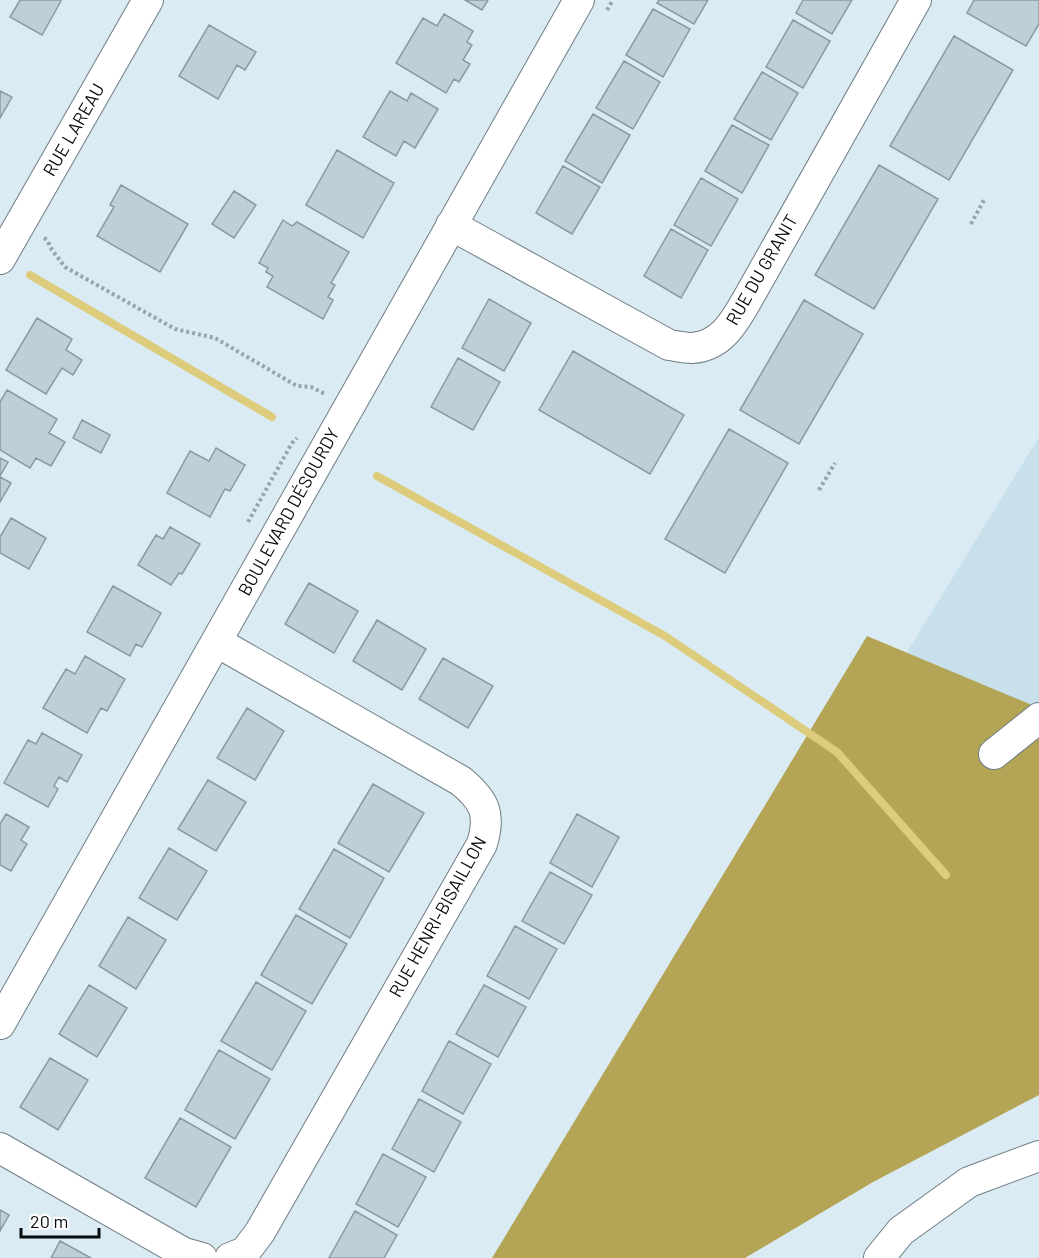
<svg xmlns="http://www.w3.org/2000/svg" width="1039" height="1258" font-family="Barlow,sans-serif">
<rect width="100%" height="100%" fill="#daebf3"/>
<path fill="#c8dfec" d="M1039,437V833L904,657Z"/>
<path fill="#b4a556" d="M867,636L1039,708V1095L873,1182L745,1258H492Z"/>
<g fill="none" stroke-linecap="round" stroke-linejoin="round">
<path stroke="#dccc7c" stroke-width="8" d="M30,275L272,417
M377,476L665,636L837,752L946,875"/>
</g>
<path fill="#bfcfd7" stroke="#8b9aa2" stroke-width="1.5" d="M20,0H60L61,1L42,35L10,17Z
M465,0H488L482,10Z
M659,0H708L694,24L657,3Z
M803,0H852L832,34L796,13Z
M974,0H1039V24L1026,46L967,13Z
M653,9L690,29L663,77L626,55Z
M444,14L473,31L467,42L472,45L463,60L470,64L459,82L454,79L446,93L396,63L423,18L437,26Z
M793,20L830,41L803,88L766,67Z
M209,25L256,52L245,70L237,65L218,99L179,76Z
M954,36L1013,70L949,180L890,146Z
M624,61L660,82L633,129L596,108Z
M762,72L798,93L771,140L734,119Z
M0,91L12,97L0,118Z
M390,91L407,101L411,93L438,109L415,148L404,141L396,156L363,137Z
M593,114L630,135L602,183L565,161Z
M732,125L769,145L742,193L705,171Z
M337,150L394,183L363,238L306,205Z
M879,165L938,199L874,309L815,275Z
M563,166L600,187L572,234L536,213Z
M701,178L738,199L711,246L674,225Z
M121,185L188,224L160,272L97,236L114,207L110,205Z
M234,191L256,205L234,238L212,224Z
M283,220L292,226L297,222L349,252L331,283L335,285L328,297L333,300L323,319L267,287L273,276L266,272L268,268L259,263Z
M671,229L708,250L681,298L644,276Z
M489,299L531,323L504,371L462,348Z
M804,300L863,334L799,444L740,410Z
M37,318L72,339L66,350L82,360L73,375L62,368L46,394L6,370Z
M573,351L684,415L650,474L539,410Z
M458,358L500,382L473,430L431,407Z
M7,390L57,419L49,433L65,442L51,466L36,458L30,468L0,450V402Z
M82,420L110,435L101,453L73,438Z
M729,429L788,463L725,573L665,539Z
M216,448L245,465L230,491L225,489L210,517L167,493L190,451L209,461Z
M0,458L8,462L0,476Z
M0,477L11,483L0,502Z
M11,518L46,538L29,569L0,553V537Z
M170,527L200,544L182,574L179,573L171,585L138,565L156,535L163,539Z
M309,583L358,611L334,653L285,624Z
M113,586L161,613L142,647L136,644L130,656L87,632Z
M377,620L426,649L402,690L353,661Z
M85,656L125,679L107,711L101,708L87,733L43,708L66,669L75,674Z
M443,658L493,686L468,728L419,699Z
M247,708L284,731L255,780L217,758Z
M42,733L82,755L67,782L59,777L54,786L58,789L48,807L4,783L28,740L36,744Z
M208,780L246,802L216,851L178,829Z
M373,784L424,813L389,872L338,843Z
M6,814L29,827L21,840L27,844L11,871L0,865V824Z
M577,814L619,837L592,887L550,863Z
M169,848L207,871L177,920L139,898Z
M334,849L384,878L350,938L299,909Z
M550,872L592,895L564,944L522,921Z
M296,915L347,944L312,1004L261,975Z
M128,917L166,940L136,989L99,966Z
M515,926L557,949L529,999L487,976Z
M256,982L306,1011L272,1070L221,1041Z
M89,985L127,1008L97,1057L59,1034Z
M484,985L526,1007L498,1057L456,1034Z
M449,1041L491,1064L463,1114L422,1091Z
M219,1050L270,1079L235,1139L185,1110Z
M50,1058L88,1080L58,1130L20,1107Z
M419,1099L461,1122L434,1172L392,1149Z
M180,1118L231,1147L196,1207L145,1178Z
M383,1154L426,1177L398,1227L356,1204Z
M0,1210L9,1215L0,1231Z
M355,1211L397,1235L384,1258H329Z
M60,1241L91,1258H51Z"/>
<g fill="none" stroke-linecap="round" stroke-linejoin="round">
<defs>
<path id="minor" d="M451,225L669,345C676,346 685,348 692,348C724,346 737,317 751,293L916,0
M0,259L148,0
M217,642L461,781C485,801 491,814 482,844L260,1232L245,1252L230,1258
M994,754L1039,718
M0,1024C194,683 385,341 579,0
M0,1148L184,1253L202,1258
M879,1258L901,1231L969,1182L1039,1156"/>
</defs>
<use href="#minor" stroke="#6e7d85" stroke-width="32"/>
<path stroke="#97a4aa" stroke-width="4" stroke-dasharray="3 3" stroke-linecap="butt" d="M607,10L613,0
M971,224L985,198
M44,238L47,240L52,250L65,267L175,329L215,338L297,386L311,387L325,394
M819,490L835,463
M248,522L292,443L297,438"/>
<use href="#minor" stroke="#fff" stroke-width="30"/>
</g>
<g text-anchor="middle" stroke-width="6" stroke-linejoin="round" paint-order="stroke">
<g font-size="18" fill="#070c0f" stroke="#fff">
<text transform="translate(74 130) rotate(-60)" y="6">RUE LAREAU</text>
<text transform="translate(762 270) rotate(-60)" y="6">RUE DU GRANIT</text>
<text transform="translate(289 512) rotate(-61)" y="6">BOULEVARD DÉSOURDY</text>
<text transform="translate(438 917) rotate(-61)" y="6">RUE HENRI-BISAILLON</text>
</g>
</g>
<path d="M21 1228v9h78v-9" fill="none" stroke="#070c0f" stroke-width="3"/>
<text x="30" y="1228" font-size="18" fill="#070c0f" stroke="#ffffff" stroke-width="4.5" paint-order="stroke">20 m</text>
</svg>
